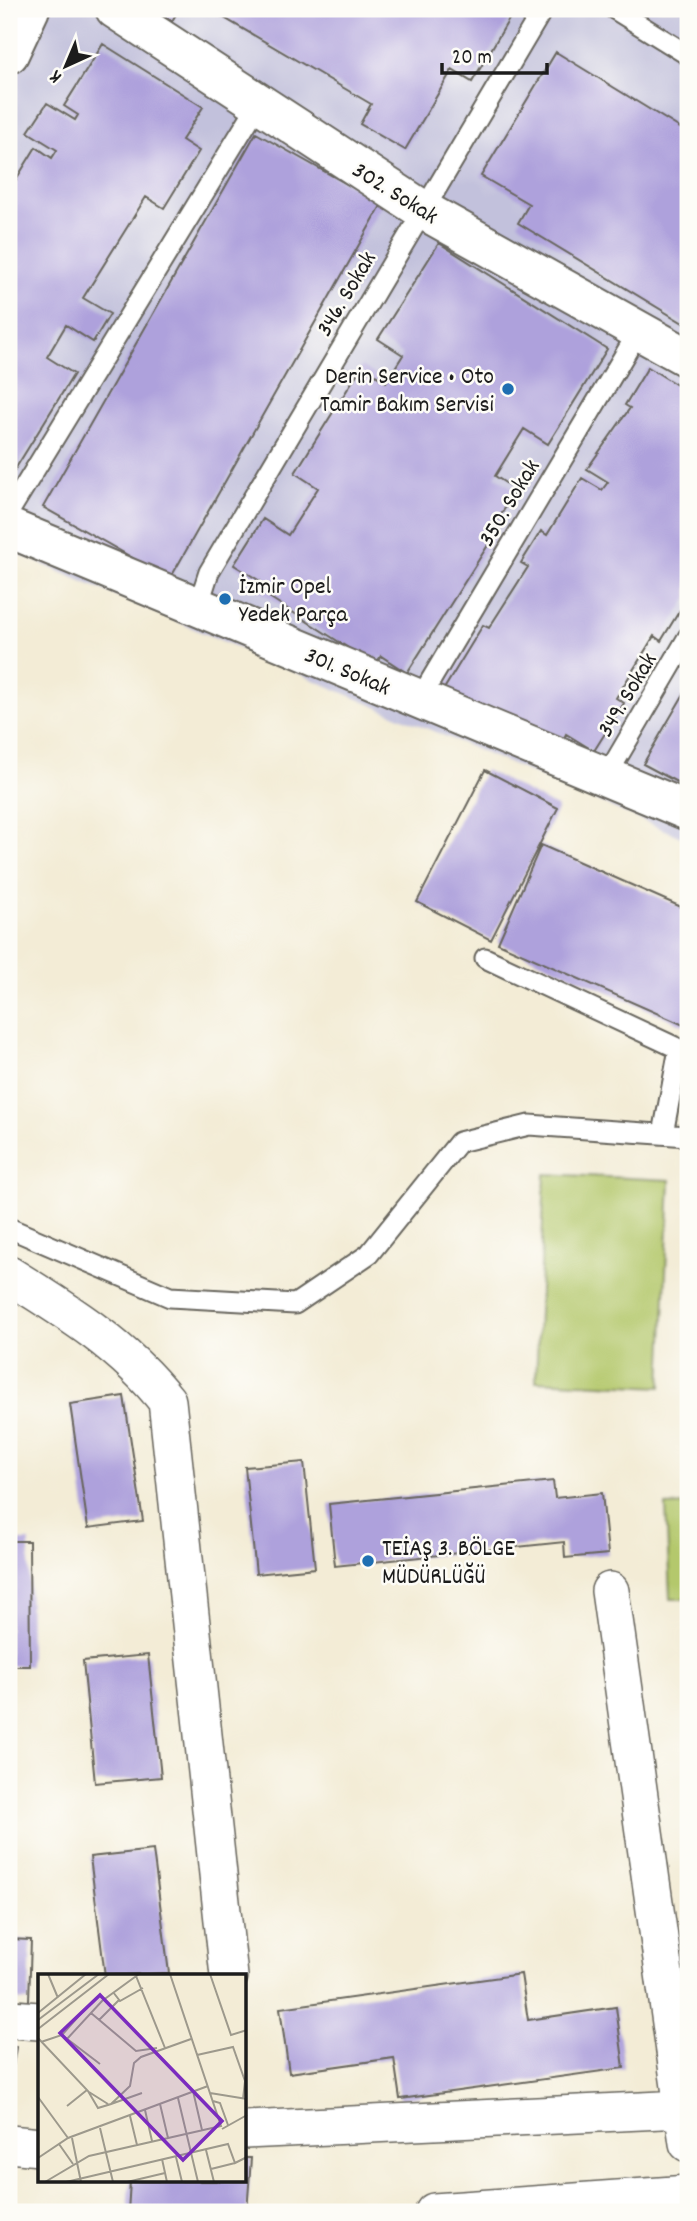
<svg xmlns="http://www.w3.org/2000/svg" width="697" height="2221" font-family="Dekko,sans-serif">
<rect width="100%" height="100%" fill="#fdfcf7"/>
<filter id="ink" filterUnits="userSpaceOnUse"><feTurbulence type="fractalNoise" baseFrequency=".0143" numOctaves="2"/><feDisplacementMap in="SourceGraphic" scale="14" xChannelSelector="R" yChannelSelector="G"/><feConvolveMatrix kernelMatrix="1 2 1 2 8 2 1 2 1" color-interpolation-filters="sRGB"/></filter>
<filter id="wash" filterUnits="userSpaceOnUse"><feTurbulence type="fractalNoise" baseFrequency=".00686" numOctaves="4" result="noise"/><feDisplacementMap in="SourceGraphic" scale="28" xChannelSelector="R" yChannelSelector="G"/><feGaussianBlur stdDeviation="1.57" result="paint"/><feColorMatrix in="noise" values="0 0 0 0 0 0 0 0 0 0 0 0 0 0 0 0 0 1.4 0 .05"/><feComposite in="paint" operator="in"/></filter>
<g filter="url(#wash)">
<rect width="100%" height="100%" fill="#f3ecd6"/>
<path fill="#c2c1dc" d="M9,9H688V840L9,550Z"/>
<path fill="#b4c86c" stroke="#687244" stroke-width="2" d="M545,1174L670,1180L661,1387L536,1381Z
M688,1505V1599H670L666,1506Z"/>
<g id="blocks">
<path fill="#aea1dc" d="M152,9H179L172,21Z
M209,9H515L472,82L452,70L405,150L360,124L371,104Z
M103,44L203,107L182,140L199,151L164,208L146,197L83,298L110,314L93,342L66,325L47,357L74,374L9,479V226L12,220L9,218V191L36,147L52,158L57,150L28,132L47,103L75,120L78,115L64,106Z
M556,52L688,133V326L518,223L529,204L481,176Z
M256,133L382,204L170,579L43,507Z
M439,243L607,349L548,444L524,429L495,476L516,490L491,531L495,534L407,673L381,656L375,665L255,588L260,581L234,565L263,519L288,535L318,488L295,473L362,366L386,382L403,355L378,339Z
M648,367L688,392V597L661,641L654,636L616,698L624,703L594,751L566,734L564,738L470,705L444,689L483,625L489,628L528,567L521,563L541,531L547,535L582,478L602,490L608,482L587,469L630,408L625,405Z
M688,687V788L643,764Z
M485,770L558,808L491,940L417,902Z
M541,845L688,910V1027L498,943Z
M124,1396L143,1521L88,1528L70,1404Z
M304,1462L315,1568L256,1574L245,1467Z
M553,1481L555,1498L602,1493L608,1554L565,1558L564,1542L335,1566L329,1504Z
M9,1541H29L30,1666H9Z
M148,1655L161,1777L95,1783L83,1661Z
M153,1850L169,1973L105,1976L90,1857Z
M9,1939L31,1940L29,2001L9,2000Z
M521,1974L528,2020L616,2007L624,2068L400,2099L394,2058L289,2073L280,2008Z
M9,2046L16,2047L10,2086H9Z
M245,2158H251L247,2212H128L130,2181H245Z"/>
</g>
</g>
<g filter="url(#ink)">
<use href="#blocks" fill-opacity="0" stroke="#67655d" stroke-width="2"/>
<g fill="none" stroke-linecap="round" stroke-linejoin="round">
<defs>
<path id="service" d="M614,9L688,55
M9,512L259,103
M198,606L209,572L543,9
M419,700L640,329
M606,777L688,637
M485,958L688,1053
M663,1134L679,1049
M9,1228L170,1297L295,1304L369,1254L459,1142L529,1125L688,1136"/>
<path id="minor" d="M9,1275C67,1311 124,1346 167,1401L229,1976
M610,1591L688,2143
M9,2019L40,2021
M245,2130L683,2109
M9,2144L40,2147
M434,2212L688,2194"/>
<path id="tertiary" d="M115,9L423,210L688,358
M9,54L30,9
M9,528L688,811"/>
</defs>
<use href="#service" stroke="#67655d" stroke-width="23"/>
<use href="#minor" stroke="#67655d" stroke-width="40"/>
<use href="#tertiary" stroke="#67655d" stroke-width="42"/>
<use href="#service" stroke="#fff" stroke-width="19"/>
<use href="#minor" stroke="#fff" stroke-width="37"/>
<use href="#tertiary" stroke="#fff" stroke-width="38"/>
</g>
</g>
<g fill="#1f6fb2" stroke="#fdfcf7" stroke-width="2.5">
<circle cx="508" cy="389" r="7"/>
<circle cx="225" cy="599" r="7"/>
<circle cx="368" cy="1561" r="7"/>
</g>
<g text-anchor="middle" stroke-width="5" stroke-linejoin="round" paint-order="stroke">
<g font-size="24" fill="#1c1c1c" stroke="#fdfcf7">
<text transform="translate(396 192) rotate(32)" y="8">302. Sokak</text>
<text transform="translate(345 293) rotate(-59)" y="8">346. Sokak</text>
<text transform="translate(508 502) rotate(-59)" y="8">350. Sokak</text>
<text transform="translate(348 670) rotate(23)" y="8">301. Sokak</text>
<text transform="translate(626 694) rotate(-59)" y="8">349. Sokak</text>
</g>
<g font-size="24" fill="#1c1c1c" stroke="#fdfcf7" text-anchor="start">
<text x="494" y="383" text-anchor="end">Derin Service • Oto<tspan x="494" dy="28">Tamir Bakım Servisi</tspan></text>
<text x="239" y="593">İzmir Opel<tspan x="239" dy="28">Yedek Parça</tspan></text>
<text x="382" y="1555">TEİAŞ 3. BÖLGE<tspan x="382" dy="28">MÜDÜRLÜĞÜ</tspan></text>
</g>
</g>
<g transform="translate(38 1974)">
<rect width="208" height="208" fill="#f3ecd6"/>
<path fill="none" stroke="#9d998c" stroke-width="2" d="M10,0L20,24M172,0L193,61L209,56M98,2L127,74M75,18L82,27L105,14M0,39L48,0M53,39L98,77L119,74M0,46L61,0M61,46L81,26M0,55L71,0M24,61L62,90M0,64L50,117L60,134L73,130L92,112L96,89L103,83L153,65M29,65L64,27L101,0M3,68L24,61L47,35M159,81L195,73L207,107L205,125M155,117L164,156M51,118L70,130M172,119L209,125M0,123L30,164M140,124L160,208M175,127L182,129L190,151M73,130L104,119M122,130L130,164M29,132L49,116M107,136L114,167M92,142L99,171M62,154L75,208M184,155L209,141M34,164L43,208M21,170L35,190M168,176L176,208M138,183L144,208M0,184L30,164L170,112M124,185L129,208M173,195L197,189M7,208L51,182L183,152L132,0M28,208L190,170L197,189L209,183M89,208L127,199"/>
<path fill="#7b2cbf" fill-opacity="0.15" stroke="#7b2cbf" stroke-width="3.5" d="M62,21L184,147L145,186L22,59Z"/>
<rect width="208" height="208" fill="none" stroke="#1c1c1c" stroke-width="3.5"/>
</g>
<rect width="697" height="2221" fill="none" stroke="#fdfcf7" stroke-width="35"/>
<g transform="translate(66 66) rotate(224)" stroke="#fdfcf7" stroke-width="5" paint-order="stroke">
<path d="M0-5L12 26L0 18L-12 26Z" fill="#1c1c1c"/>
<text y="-10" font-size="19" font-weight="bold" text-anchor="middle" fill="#1c1c1c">K</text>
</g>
<path d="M442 63v10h105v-10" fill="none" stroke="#1c1c1c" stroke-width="3.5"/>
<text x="452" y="63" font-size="21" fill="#1c1c1c" stroke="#fdfcf7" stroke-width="5" paint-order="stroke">20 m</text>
</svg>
